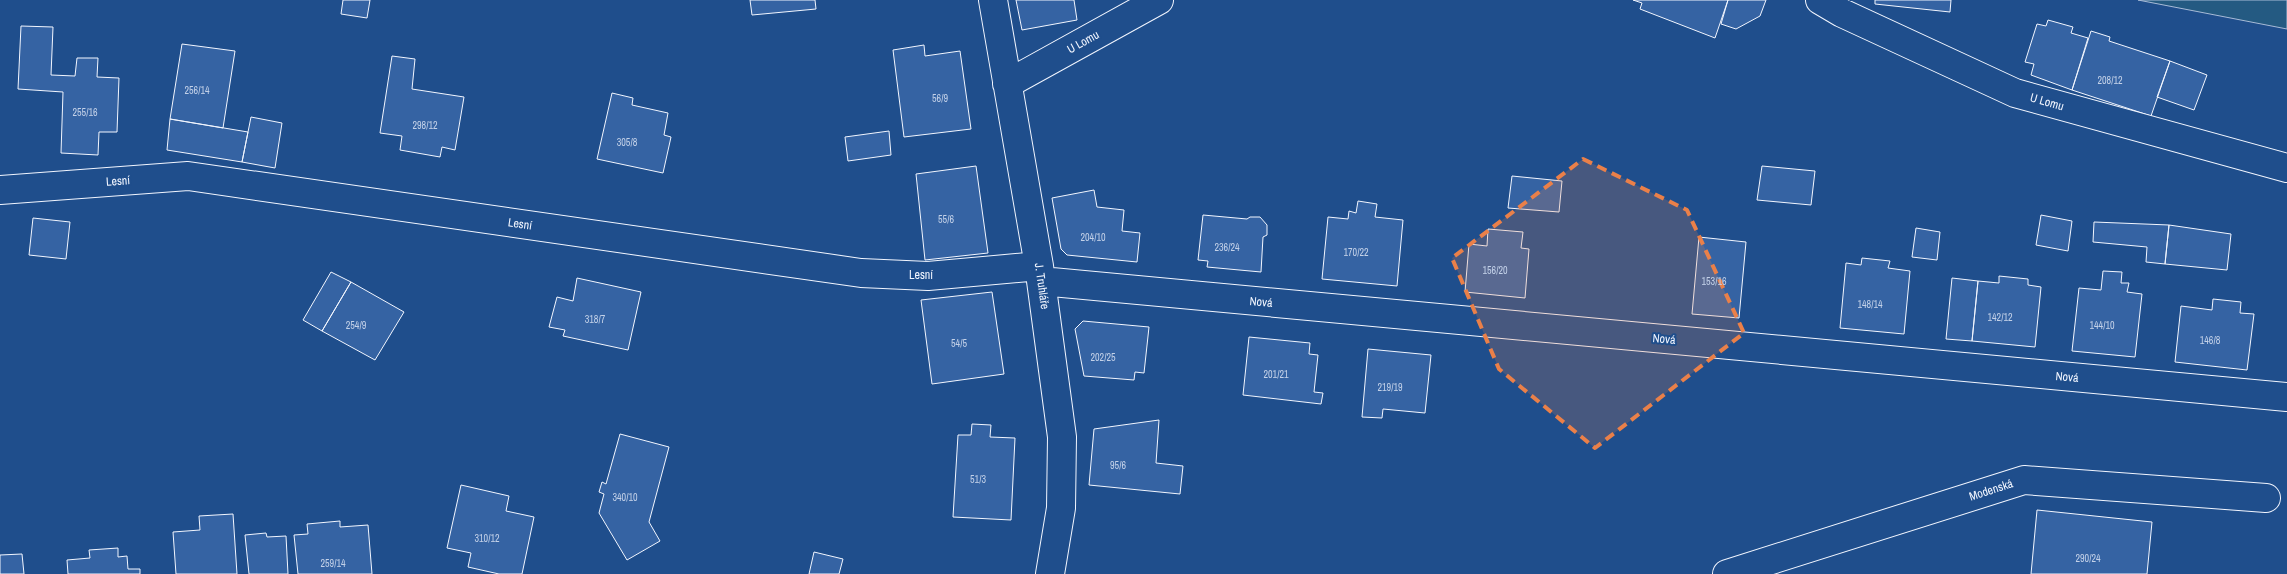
<svg xmlns="http://www.w3.org/2000/svg" width="2287" height="574" font-family="'Archivo Narrow',sans-serif">
<rect width="100%" height="100%" fill="#1f4e8c"/>
<path fill="#245a82" stroke="#a8bbd7" d="M2138,0H2287V29Z"/>
<path fill="#3563a3" stroke="#f2f6ff" d="M343,0H370L367,18L341,14Z
M750,0H815L816,9L752,15Z
M1016,0H1074L1077,20L1022,30Z
M1633,0H1728L1715,38L1640,9L1642,3Z
M1728,0H1766L1760,16L1736,29L1721,24Z
M1875,0H1951L1950,12L1875,4Z
M2048,20L2073,27L2071,33L2088,38L2072,90L2031,75L2034,64L2025,62L2037,24L2046,26Z
M21,26L53,27L51,75L75,76L77,58H98L97,77L119,78L117,132H99L98,155L61,153L63,92L18,89Z
M2091,31L2110,37L2109,41L2170,61L2151,116L2072,90Z
M182,44L235,51L223,128L170,119Z
M924,45L925,56L960,51L971,129L904,137L893,50Z
M392,56L415,59L412,89L464,97L455,150L442,147L440,157L400,150L402,136L380,133Z
M2170,61L2207,75L2194,110L2157,97Z
M612,93L633,98L632,105L668,113L664,135L671,137L663,173L597,159Z
M251,117L282,123L275,168L242,162Z
M170,119L248,132L242,162L167,150Z
M889,131L891,155L848,161L845,137Z
M976,166L988,253L925,260L916,174Z
M1762,166L1815,171L1811,205L1757,200Z
M1512,176L1562,181L1559,212L1508,208Z
M1094,190L1097,207L1124,210L1122,231L1140,233L1137,262L1067,255L1061,249L1052,198Z
M1358,201L1377,204L1375,217L1403,220L1397,286L1322,279L1328,217L1348,219L1349,211L1356,213Z
M1203,215L1247,219L1250,217H1260L1267,225V235L1263,237L1261,272L1207,267L1208,261L1198,260Z
M2041,215L2072,221L2068,251L2036,245Z
M33,218L70,222L66,259L29,255Z
M2094,222L2169,225L2165,264L2146,262L2147,247L2093,242Z
M2169,225L2231,234L2227,270L2165,264Z
M1916,228L1940,232L1937,260L1912,257Z
M1488,229L1523,232L1521,248L1529,249L1525,298L1465,292L1469,244L1487,246Z
M1699,237L1746,242L1739,318L1692,314Z
M1862,258L1890,261L1888,268L1910,271L1904,334L1840,328L1846,263L1861,265Z
M2103,271L2122,272L2121,283H2129L2127,292L2142,294L2135,357L2072,351L2079,288L2101,290Z
M331,272L351,282L322,331L303,320Z
M1999,276L2028,279V285L2041,287L2035,347L1972,341L1978,281L1999,283Z
M577,278L641,292L628,350L563,336L565,330L549,327L557,297L573,301Z
M1952,278L1978,281L1972,341L1946,339Z
M351,282L404,312L375,360L322,331Z
M992,292L1004,374L932,384L921,300Z
M2213,299L2241,302L2240,313L2254,314L2247,370L2175,362L2181,306L2212,310Z
M1083,321L1149,327L1144,373L1135,372L1134,380L1084,376L1075,329Z
M1249,337L1310,343L1309,354L1318,355L1314,392L1323,393L1321,404L1243,395Z
M1368,349L1431,355L1425,413L1383,409L1382,418L1362,417Z
M1159,420L1156,463L1183,466L1180,494L1089,485L1094,429Z
M972,424L991,425L990,437L1015,438L1011,520L953,517L958,435H971Z
M620,434L669,447L649,522L660,541L627,560L599,513L604,494L599,492L602,482L606,484Z
M461,485L509,496L506,511L534,517L522,574H499L468,567L471,553L447,548Z
M2037,510L2152,522L2147,574H2031Z
M233,514L237,574H176L173,532L200,530L199,516Z
M340,521V527L368,525L372,574H298L294,535L308,534L307,524Z
M266,533L267,537L286,536L288,574H249L245,535Z
M118,548V557L127,556L128,569H140V574H68L67,560L90,558L89,550Z
M814,552L843,559L839,574H809Z
M22,554L24,574H0V555Z"/>
<g fill="none" stroke-linecap="round" stroke-linejoin="round">
<defs>
<path id="minor" d="M993,0L1039,266L1062,437L1061,508L1050,574
M1820,0L1842,13L2015,93L2287,168
M1007,84L1159,0
M0,190L188,176L861,273L928,276L1039,266
M1041,281L2287,397
M1727,574L2024,480L2266,498"/>
</defs>
<use href="#minor" stroke="#f2f6ff" stroke-width="30"/>
<use href="#minor" stroke="#1f4e8c" stroke-width="28"/>
</g>
<path fill="#ea8049" fill-opacity="0.2" stroke="#ea8049" stroke-width="4" stroke-dasharray="10 6" stroke-linejoin="round" d="M1583,159L1687,210L1744,333L1595,448L1499,369L1452,258Z"/>
<g text-anchor="middle" stroke-width="4" stroke-linejoin="round" paint-order="stroke">
<g font-size="10" fill="#c3d1e8">
<text x="2110" y="84">208/12</text>
<text x="197" y="94">256/14</text>
<text x="940" y="102">56/9</text>
<text x="85" y="116">255/16</text>
<text x="425" y="129">298/12</text>
<text x="627" y="146">305/8</text>
<text x="946" y="223">55/6</text>
<text x="1093" y="241">204/10</text>
<text x="1227" y="251">236/24</text>
<text x="1356" y="256">170/22</text>
<text x="1495" y="274">156/20</text>
<text x="1714" y="285">153/16</text>
<text x="1870" y="308">148/14</text>
<text x="2000" y="321">142/12</text>
<text x="595" y="323">318/7</text>
<text x="356" y="329">254/9</text>
<text x="2102" y="329">144/10</text>
<text x="2210" y="344">146/8</text>
<text x="959" y="347">54/5</text>
<text x="1103" y="361">202/25</text>
<text x="1276" y="378">201/21</text>
<text x="1390" y="391">219/19</text>
<text x="1118" y="469">95/6</text>
<text x="978" y="483">51/3</text>
<text x="625" y="501">340/10</text>
<text x="487" y="542">310/12</text>
<text x="2088" y="562">290/24</text>
<text x="333" y="567">259/14</text>
</g>
<g font-size="12" fill="#f2f6ff" stroke="#1f4e8c">
<text transform="translate(1083 42) rotate(-29)" y="4">U Lomu</text>
<text transform="translate(2047 102) rotate(16)" y="4">U Lomu</text>
<text transform="translate(118 181) rotate(-4)" y="4">Lesní</text>
<text transform="translate(520 224) rotate(8)" y="4">Lesní</text>
<text x="921" y="279">Lesní</text>
<text transform="translate(1042 286) rotate(82)" y="4">J. Truhláře</text>
<text transform="translate(1261 302) rotate(5)" y="4">Nová</text>
<text transform="translate(1664 339) rotate(5)" y="4">Nová</text>
<text transform="translate(2067 377) rotate(5)" y="4">Nová</text>
<text transform="translate(1991 490) rotate(-18)" y="4">Modenská</text>
</g>
</g>
</svg>
